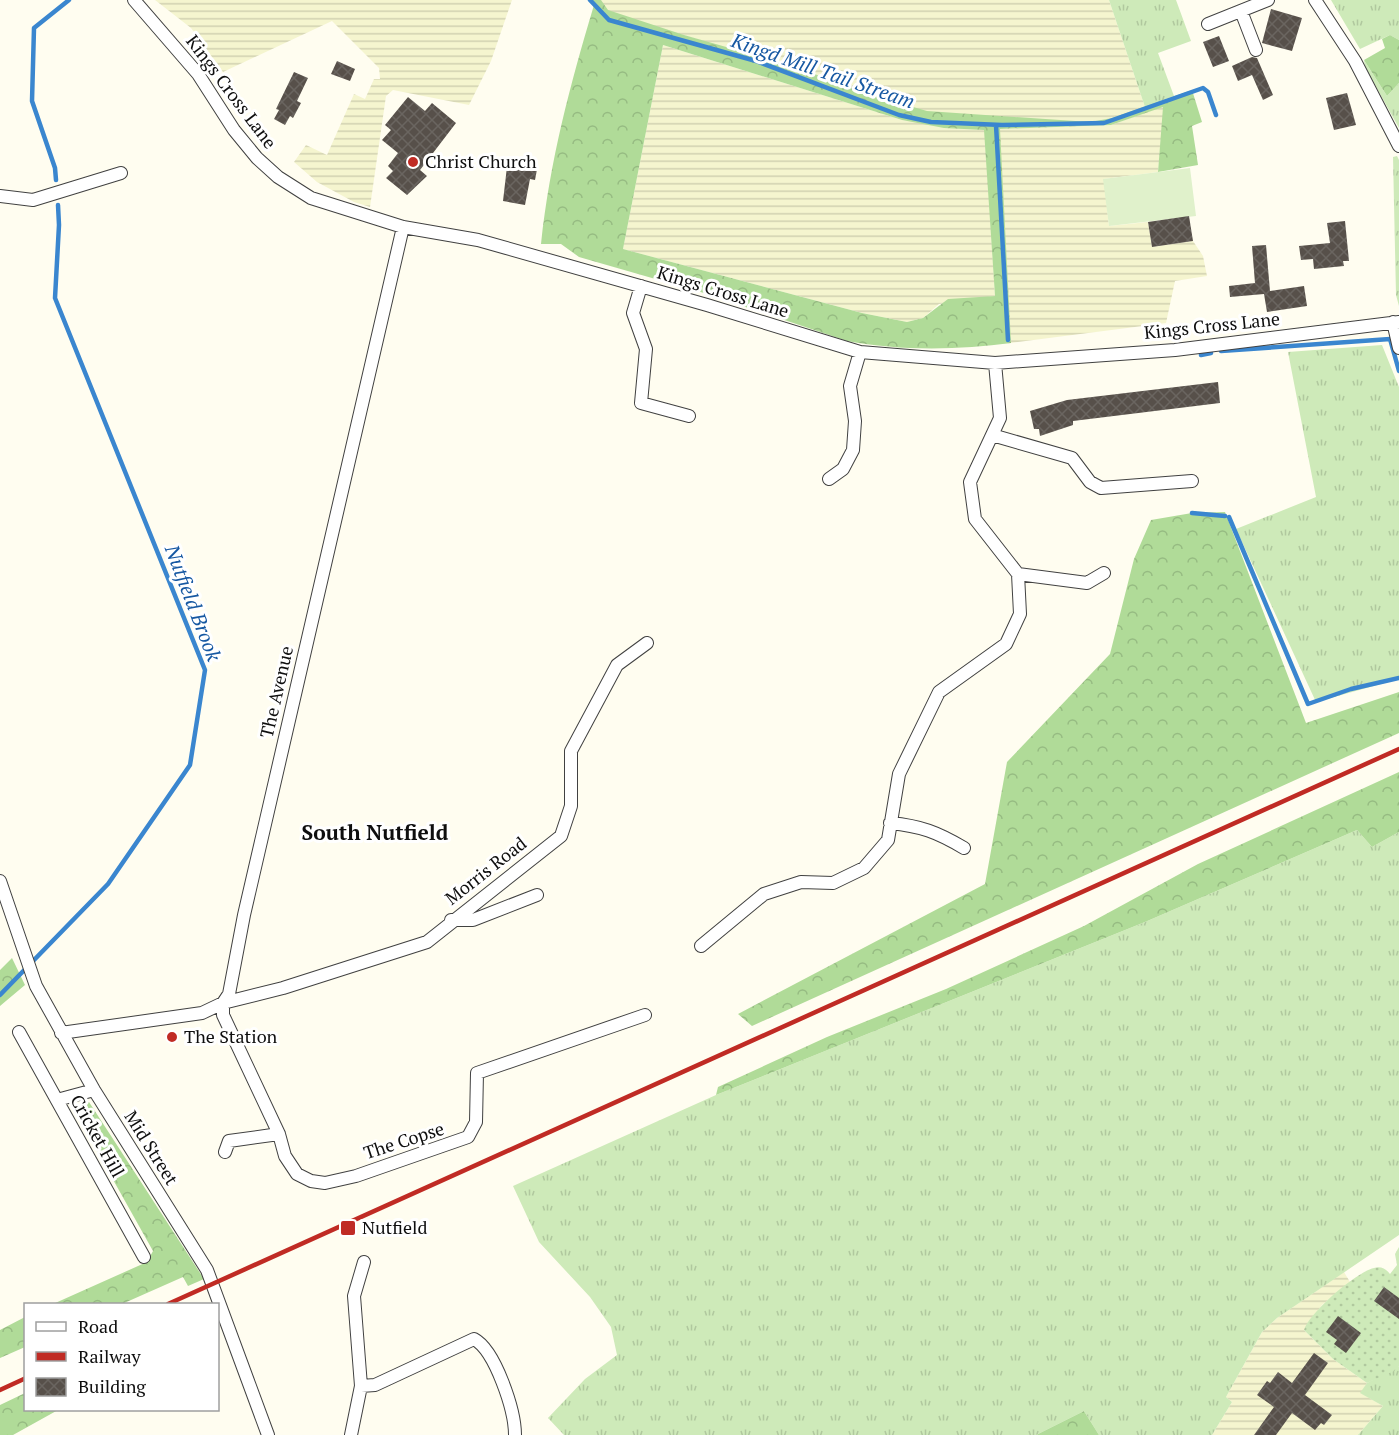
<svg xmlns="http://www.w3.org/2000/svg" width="1399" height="1435" font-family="'PT Serif',serif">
<defs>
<pattern id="farmland-rules" width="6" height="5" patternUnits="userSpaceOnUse" patternTransform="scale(1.5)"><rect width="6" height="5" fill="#f5f5cf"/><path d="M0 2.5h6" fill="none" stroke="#d1d1b1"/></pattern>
<pattern id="grass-tufts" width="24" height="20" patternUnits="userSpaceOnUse" patternTransform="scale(1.5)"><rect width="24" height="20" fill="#ceeab9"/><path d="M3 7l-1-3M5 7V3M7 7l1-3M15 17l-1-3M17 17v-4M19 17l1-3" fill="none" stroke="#b0c89e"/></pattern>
<pattern id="forest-crowns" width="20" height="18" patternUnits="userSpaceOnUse" patternTransform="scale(1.5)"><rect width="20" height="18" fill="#b0db98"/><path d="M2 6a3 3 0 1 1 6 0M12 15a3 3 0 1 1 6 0" fill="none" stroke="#96bb82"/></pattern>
<pattern id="garden-dots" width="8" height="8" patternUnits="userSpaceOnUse" patternTransform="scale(1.5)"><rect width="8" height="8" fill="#ceeab9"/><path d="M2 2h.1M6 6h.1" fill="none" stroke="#b0c89e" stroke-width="1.8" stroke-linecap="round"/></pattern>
<pattern id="building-cross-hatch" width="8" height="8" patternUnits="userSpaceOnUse" patternTransform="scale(1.5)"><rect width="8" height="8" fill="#57504a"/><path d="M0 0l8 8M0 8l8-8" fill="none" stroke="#6a6560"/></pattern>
</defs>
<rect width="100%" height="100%" fill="#fffdf0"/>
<path fill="url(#farmland-rules)" d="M155,0H512L491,61L469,105L393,90L386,96L370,207L354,202L317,182L294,162L306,145L327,155L354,94L365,99L374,79H380L379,68L332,21L223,72L191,28Z
M592,0H1109L1145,107L1112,118L1090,122L932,117L697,39L604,13Z
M663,45L902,120L985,130L995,296L939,304L923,318L907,322L862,313L623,249Z
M1164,106L1158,172L1104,179L1109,226L1148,222L1152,247L1193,241L1203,256L1207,276L1175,281L1166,323L1002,344L999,129L1111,125Z
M1344,1272L1350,1282L1322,1305L1304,1330L1333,1359L1367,1383L1361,1393L1383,1406L1358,1435H1212L1232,1402L1226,1397L1262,1332L1277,1318Z"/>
<path fill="url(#grass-tufts)" d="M1109,0H1176L1191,41L1158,53L1174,96L1145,107Z
M1331,0H1399V40L1390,35L1360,49Z
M1364,60L1387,96L1399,83V128L1365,67Z
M1397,156L1399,160V306L1396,295L1393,157Z
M1382,345L1399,387V679L1316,702L1236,529L1316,497L1288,352Z
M1357,830L1372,847L1399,832V1235L1277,1318L1262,1332L1226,1397L1232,1402L1212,1435H1099L1084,1411L1036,1435H564L548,1418L585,1379L617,1355L611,1327L590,1297L539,1242L513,1186L716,1095L1145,922Z
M1399,1366V1435H1358L1383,1406L1360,1393L1367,1383Z"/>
<path fill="url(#forest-crowns)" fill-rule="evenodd" d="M590,0H601L608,10L684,35L793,66L871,95L927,111L1090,122L1112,118L1192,90L1202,122L1192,126L1198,165L1158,172L1163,107L1111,125L1000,129L1011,343C959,350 899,351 847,341L704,293L579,257L561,244H541C550,160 570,85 594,5ZM663,45L902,120L944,128L984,130L995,296L948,299L923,318L907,322L862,313L623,249Z
M1390,35L1399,40V83L1387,96L1364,60L1385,48L1382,39Z
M1225,512L1306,723L1399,692V733L752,1026L738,1014L985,884L1007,762L1110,654L1134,559L1151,520L1192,513Z
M1399,772V832L1372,847L1357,830L1145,922L716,1095L718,1087L827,1037L946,989L1084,926L1198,864Z
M12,958L25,985L0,1006V970Z
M89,1102L204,1279L188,1286L183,1277L122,1304H53L147,1262L153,1251L74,1110Z
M25,1317V1347L0,1358V1330Z
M25,1393L26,1410H58L13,1435H0V1405Z
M1084,1411L1099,1435H1036Z"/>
<path fill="url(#garden-dots)" d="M1399,1247V1366L1394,1371L1367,1383L1333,1359L1304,1330C1309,1313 1356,1272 1374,1268C1381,1266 1386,1269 1390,1274L1397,1265L1395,1254Z"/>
<path fill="#e0f1cb" d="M1190,168L1196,216L1109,226L1103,179Z"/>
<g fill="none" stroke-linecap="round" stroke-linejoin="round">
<path stroke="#3a86cf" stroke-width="4.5" d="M590,0L609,20L756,61L899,115L931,122L1002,125L1104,123L1203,88L1208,92L1216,115
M996,125L1008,340
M56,180L55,168L32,101L34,28L69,0
M1221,351L1390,339L1399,371
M1201,355L1211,353
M1192,513L1225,516
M1229,517L1308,704L1351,689L1399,678
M0,995L108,884L190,765L205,670L55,298L59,225L58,205"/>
</g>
<path fill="url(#building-cross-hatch)" d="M1271,9L1302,18L1292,51L1262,43Z
M1219,36L1229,61L1213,67L1203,42Z
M1252,57L1257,58L1273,95L1263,100L1252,75L1238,81L1232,66Z
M337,61L355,69L350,81L331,74Z
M294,72L308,78L297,101L301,103L293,118L290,116L285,125L274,119L279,110L276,109Z
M1347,93L1356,125L1334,130L1326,98Z
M408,97L425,111L432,103L456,123L420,170L427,176L407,195L386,178L393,171L388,166L398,153L382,140L391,130L385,125Z
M508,158L538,164L535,180L530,179L525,205L503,201Z
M1189,216L1193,241L1152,247L1148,222Z
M1345,221L1349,261H1343L1344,266L1314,269L1313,259L1301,260L1299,246L1330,243L1327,223Z
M1266,245L1270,291L1304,286L1307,306L1267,312L1264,294L1230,297L1229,286L1255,283L1252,246Z
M1218,382L1220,403L1073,421V425L1040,436L1039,429H1034L1030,411L1067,400Z
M1384,1287L1399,1298V1319L1374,1301Z
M1338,1316L1361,1333L1346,1353L1334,1344L1337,1340L1326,1332Z
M1314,1353L1328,1363L1305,1395L1332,1415L1324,1425L1321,1423L1315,1430L1292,1413L1276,1435H1254L1274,1407L1257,1395L1267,1381L1270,1383L1278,1372L1292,1383Z"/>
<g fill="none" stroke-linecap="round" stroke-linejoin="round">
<defs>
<path id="street" d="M134,0L198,74L234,130L257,158L278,177L311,198L403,227L478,240L707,305L860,352L995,363L1175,350L1399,322
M1315,0L1355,61L1399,146
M1241,11L1256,50
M1208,24L1268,0
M0,196L33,200L121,173
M641,286L633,313L646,349L641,403L689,416
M1393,322L1399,348
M992,435L1072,458L1090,482L1101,488L1192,481
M829,479L843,469L853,450L855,421L850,386L860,352
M1018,574L1087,583L1104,573
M890,823C921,826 937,832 964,848
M0,881L36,986L94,1090L207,1270L268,1435
M451,920H473L537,895
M701,946L764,894L801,882L833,883L864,868L888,840L899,774L939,692L1006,644L1020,614L1018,574L975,519L970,482L1000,418L995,363
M645,1015L477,1073L476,1122L468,1137L356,1176L325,1183L311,1181L297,1174L285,1156L279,1134L223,1015V1003L283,988L427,942L561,836L571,806V751L617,665L647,643
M19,1032L144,1257
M61,1033L202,1013L223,1003L229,994L244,915L403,227
M57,1100L94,1090
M225,1152L229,1141L279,1134
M361,1386L375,1385L474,1339C495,1350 515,1410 515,1435
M351,1435L361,1386L354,1296L364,1262"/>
</defs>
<use href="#street" stroke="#414141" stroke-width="14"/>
<use href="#street" stroke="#fff" stroke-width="12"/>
<path stroke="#c02b24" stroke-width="4.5" d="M168,1304L1399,749
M0,1390L26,1378"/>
</g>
<g fill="#c02b24" stroke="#fff" stroke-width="2">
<circle cx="413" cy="162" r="6"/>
<circle cx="172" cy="1037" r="6"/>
<rect x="340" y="1220" width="16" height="16" rx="3"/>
</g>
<g text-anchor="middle" stroke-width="6" stroke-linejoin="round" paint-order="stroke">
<g font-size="18" fill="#0e0e0e" stroke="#fff">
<text transform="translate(231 92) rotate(53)" y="6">Kings Cross Lane</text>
<text transform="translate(723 292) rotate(17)" y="6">Kings Cross Lane</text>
<text transform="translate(1212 326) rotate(-6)" y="6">Kings Cross Lane</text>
<text transform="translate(277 692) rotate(-77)" y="6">The Avenue</text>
<text transform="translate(486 871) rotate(-38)" y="6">Morris Road</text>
<text transform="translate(97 1136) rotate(61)" y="6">Cricket Hill</text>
<text transform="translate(404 1141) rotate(-18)" y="6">The Copse</text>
<text transform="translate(151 1148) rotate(58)" y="6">Mid Street</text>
</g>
<g font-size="18" fill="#0e0e0e" stroke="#fff" text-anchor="start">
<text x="425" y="168">Christ Church</text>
<text x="184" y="1043">The Station</text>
<text x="362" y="1234">Nutfield</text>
</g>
<g font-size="20" font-style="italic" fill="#1658a2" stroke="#fff">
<text transform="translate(823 71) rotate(19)" y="7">Kingd Mill Tail Stream</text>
<text transform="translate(193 603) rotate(69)" y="7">Nutfield Brook</text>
</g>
<g font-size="21" font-weight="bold" fill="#0e0e0e" stroke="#fff">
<text x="375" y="840">South Nutfield</text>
</g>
</g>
<rect x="24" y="1303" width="195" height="108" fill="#ffffff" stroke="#9f9f9f" stroke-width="1.5"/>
<rect x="36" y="1322" width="30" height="9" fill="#ffffff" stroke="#9f9f9f" stroke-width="1.5"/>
<text x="78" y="1333" font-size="18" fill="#0e0e0e">Road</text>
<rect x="36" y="1352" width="30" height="9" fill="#c02b24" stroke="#9f9f9f" stroke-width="1.5"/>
<text x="78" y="1363" font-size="18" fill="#0e0e0e">Railway</text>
<rect x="36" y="1378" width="30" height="18" fill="url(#building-cross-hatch)" stroke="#9f9f9f" stroke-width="1.5"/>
<text x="78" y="1393" font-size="18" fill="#0e0e0e">Building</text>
</svg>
